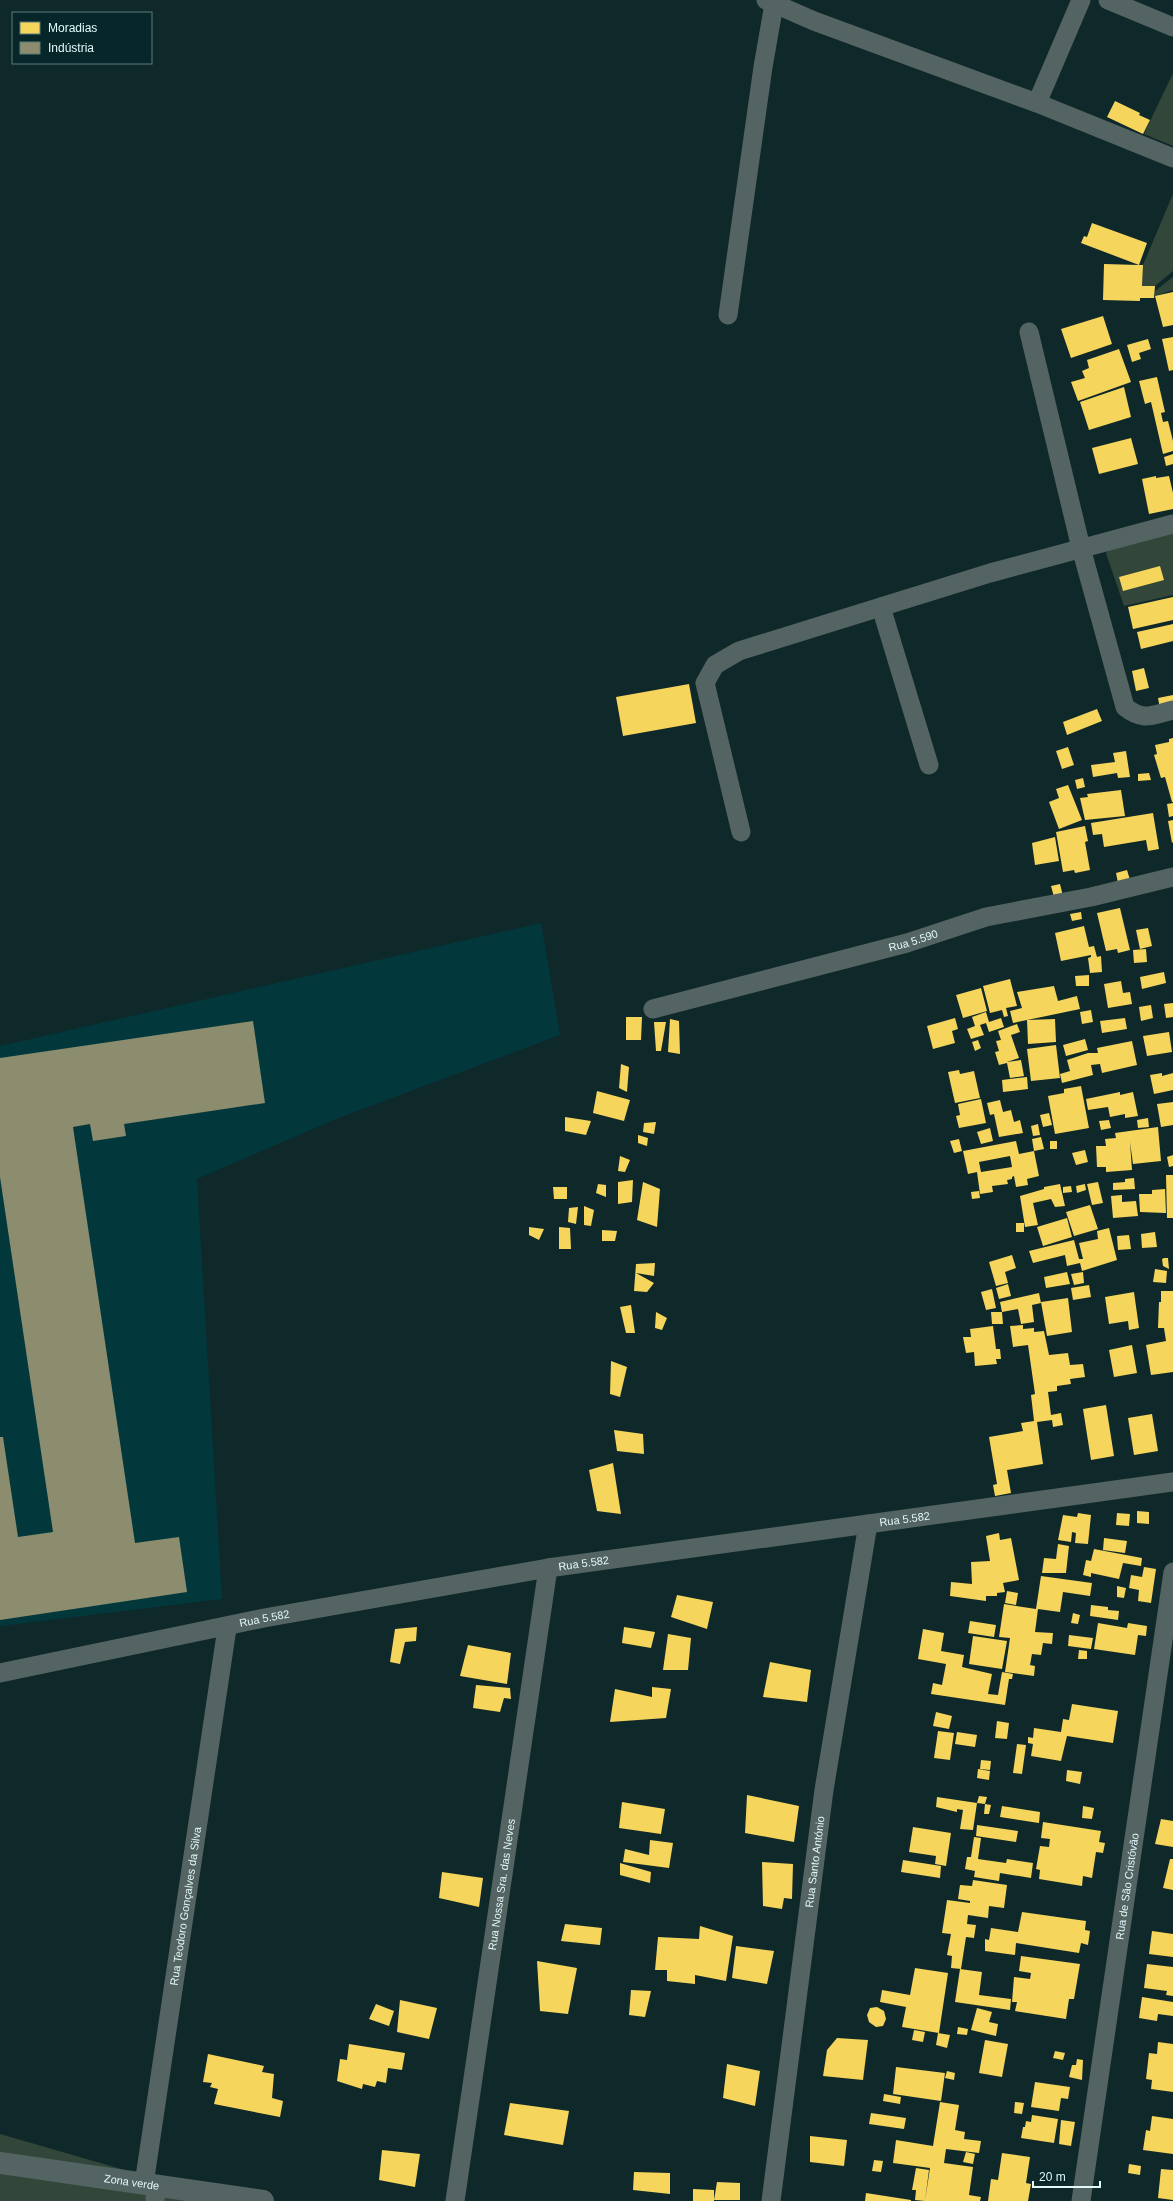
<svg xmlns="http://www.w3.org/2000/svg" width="1173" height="2201" font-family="Helvetica,sans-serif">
<rect width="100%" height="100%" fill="#0f282a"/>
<path fill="#02383c" d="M541,923L560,1035L336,1119L197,1179L222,1599L0,1626V1046Z"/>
<path fill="#32463a" d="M1173,73V146L1144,134Z
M1173,194V271L1155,286H1142L1143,265Z
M1173,277V290L1155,296V291Z
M1173,530V595L1124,606L1106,553L1111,546Z
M0,2134L232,2201H0Z"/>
<path fill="#f6d55c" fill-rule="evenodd" d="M1115,101L1140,113L1139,115L1150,120L1143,134L1107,117Z
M1092,223L1147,243L1139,265H1143L1142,286H1155L1154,298H1140V301L1103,300L1104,264L1139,265L1081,243L1084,236L1087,237Z
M1173,292V325L1163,327L1155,296Z
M1103,316L1112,344L1071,358L1061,329Z
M1173,337V370L1169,371L1162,339Z
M1148,339L1151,349L1139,353L1141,359L1132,362L1127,345Z
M1119,349L1131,382L1078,401L1071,382L1085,378L1082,371L1089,368L1087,360Z
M1157,377L1165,412L1161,413L1163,422L1168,421L1173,441V451L1163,454L1151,402L1145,404L1139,381Z
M1124,387L1131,417L1089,430L1080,402Z
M1131,438L1138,464L1099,474L1092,448Z
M1173,454V464L1166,466L1164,457Z
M1156,476V478L1169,476L1173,493V509L1149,514L1142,479Z
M1160,566L1164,580L1123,591L1119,577Z
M1173,597V620L1133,629L1128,607Z
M1173,624V641L1141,649L1137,632Z
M1144,668L1149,688L1136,691L1132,671Z
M689,684L696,723L623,736L616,697Z
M1173,695V706L1160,709L1158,698Z
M1097,709L1102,721L1067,735L1063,722Z
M1173,738V802H1172L1165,777L1161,778L1154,755L1157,754L1155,745L1169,742V739Z
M1068,747L1074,765L1062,769L1056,751Z
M1126,751L1130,777L1118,778L1117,773L1093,777L1091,765L1115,762L1113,753Z
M1149,773L1151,780L1138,781V774Z
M1083,778L1085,787L1077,789L1075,780Z
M1068,785L1082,820L1059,829L1049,802L1059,798L1056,789Z
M1121,790L1125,816L1085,820L1080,798L1088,797L1087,794Z
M1173,803V816L1169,817L1167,804Z
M1153,813L1159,849L1148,851L1146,840L1104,847L1102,834L1093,835L1091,823Z
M1173,820V842L1172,843L1168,821Z
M1085,826L1088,841L1085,842L1090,870L1075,873L1074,870L1063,872L1056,832Z
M1055,837L1059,861L1035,865L1032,843Z
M1127,870L1130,880L1118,883L1116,873Z
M1060,884L1063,896L1054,897L1051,886Z
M1120,908L1130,950L1118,953L1117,949L1106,951L1097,913Z
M1081,912L1082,919L1072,921L1070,914Z
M1084,926L1089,947L1094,946L1097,957L1101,956L1102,972L1090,973L1088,958L1091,957V955L1061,961L1055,933Z
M1148,928L1152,946L1140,949L1136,930Z
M1146,949L1147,962L1134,963L1133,950Z
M1164,972L1166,983L1142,989L1140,977Z
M1089,975V986H1076L1075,976Z
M1010,979L1017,1006L1006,1008L1008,1016L1004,1017L1002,1010L990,1013L983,986Z
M1121,981L1123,993L1130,992L1132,1004L1108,1008L1104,984Z
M1054,986L1058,1001L1077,996L1080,1009L1013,1023L1010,1011L1022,1008L1017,992Z
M981,988L987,1011L963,1018L956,995Z
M1173,1003V1017L1166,1018L1164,1004Z
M1151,1005L1153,1018L1141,1021L1139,1007Z
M1091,1010L1093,1022L1082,1024L1080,1012Z
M986,1012L989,1022L1001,1018L1004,1027L989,1032L986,1023L980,1025L984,1035L971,1039L967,1029L975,1026L972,1017Z
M626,1017H642L641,1040H626Z
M955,1018L958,1029L952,1031L955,1043L933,1049L927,1026Z
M1125,1018L1127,1029L1102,1033L1100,1021Z
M670,1019L679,1021L680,1054L668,1052Z
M1055,1019L1056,1042L1028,1044L1027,1020Z
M654,1022H666L661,1051H656Z
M1017,1024L1020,1032L1011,1035L1019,1058L1007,1062L1021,1060L1024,1076L1010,1078L1007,1063L999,1065L995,1052L999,1051L996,1041L1001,1040L998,1031Z
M1169,1032L1172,1052L1147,1056L1143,1036Z
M1085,1039L1088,1050L1066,1056L1063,1045Z
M978,1040L981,1048L975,1051L972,1042Z
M1132,1041L1137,1065L1102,1073L1100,1064L1091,1065L1093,1075L1062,1083L1060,1074L1070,1071L1067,1060L1088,1053H1098L1097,1048Z
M1056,1045L1060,1078L1031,1081L1027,1049Z
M621,1064L629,1067L627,1092L619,1088Z
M959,1070L960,1074L974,1071L980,1098L955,1103L948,1072Z
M1162,1073V1076L1173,1073V1090L1154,1094L1150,1075Z
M1027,1077L1028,1089L1003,1092L1002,1080Z
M1081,1086L1089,1128L1055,1134L1048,1096L1064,1093V1089Z
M597,1091L630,1100L624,1121L593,1113Z
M1120,1092V1095L1133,1092L1138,1116L1125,1118V1114L1110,1117L1108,1107L1088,1110L1086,1099Z
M981,1099L986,1123L959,1128L956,1116L960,1115L958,1104Z
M1000,1100L1003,1112L1011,1110L1014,1122L1020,1120L1023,1133L999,1137L994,1114L990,1115L987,1103Z
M1173,1102V1125L1161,1127L1157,1104Z
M1049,1113L1052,1125L1043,1127L1040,1115Z
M565,1117L591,1121L586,1135L565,1131Z
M1148,1118L1149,1127L1138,1128L1137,1120Z
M1109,1120L1111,1128L1101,1130L1099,1121Z
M656,1122L654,1134L643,1132L644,1123Z
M1038,1124L1040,1135L1033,1136L1031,1126Z
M1158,1127L1161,1161L1133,1164L1130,1142L1132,1170L1106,1172V1167H1097L1096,1146H1106L1105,1139L1116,1138L1115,1133Z
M990,1128L993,1141L981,1144L977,1132Z
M638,1135L648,1138L647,1146L638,1143Z
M1041,1137L1044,1149L1034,1151L1032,1139Z
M959,1139L962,1151L954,1153L950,1141Z
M1016,1141L1019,1154L1034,1151L1039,1176L1027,1179L1028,1185L1016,1187L1014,1176L1012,1177V1179L1007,1180L1008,1184L992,1186L993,1192L980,1194L977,1172L968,1174L963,1151ZM1010,1156L1012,1167L981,1172L979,1162Z
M1050,1141H1057V1149H1050Z
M1085,1150L1088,1162L1076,1165L1072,1153Z
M1173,1155V1166L1169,1167L1167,1157Z
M620,1156L630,1160L625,1172L618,1171Z
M1166,1175H1173V1218H1167Z
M1134,1178L1135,1189L1113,1190V1183L1125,1182V1179Z
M633,1180L632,1202L618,1204V1182Z
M643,1182L660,1189L657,1227L637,1220Z
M1098,1182L1103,1203L1092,1205L1087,1184Z
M598,1184L606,1185V1197L596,1193Z
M1060,1184L1065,1206L1055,1207L1051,1199L1033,1203L1038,1225L1025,1227L1020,1196L1044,1189V1187Z
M1085,1184L1086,1190L1077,1193L1076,1186Z
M1071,1186L1072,1192L1063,1193V1187Z
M553,1187H567V1199H554Z
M1165,1189L1166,1213L1140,1212L1139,1194H1152V1190Z
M979,1191L980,1198L972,1199L971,1192Z
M1122,1195V1202L1136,1201L1138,1216L1113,1218L1111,1196Z
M1090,1205L1098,1229L1074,1236L1066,1212Z
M584,1206L594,1210L591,1226L584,1225Z
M578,1207L576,1224L568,1222L569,1208Z
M1067,1218L1072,1237L1043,1246L1037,1227Z
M1016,1223H1024V1232H1016Z
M529,1227L544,1229L539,1240L529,1235Z
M559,1227L570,1228L571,1249H559Z
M1109,1228L1117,1260L1082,1271L1080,1263L1067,1266L1065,1255L1033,1263L1029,1251L1074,1240L1079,1259H1083L1079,1243L1098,1239L1097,1231Z
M602,1230L617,1231L615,1241H602Z
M1155,1232L1157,1247L1142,1248L1141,1234Z
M1129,1235L1131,1249L1118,1250L1117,1236Z
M1012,1255L1016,1268L1005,1272L1008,1283L996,1286L989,1262Z
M1164,1258H1168L1169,1269L1163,1266L1162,1259Z
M655,1263L654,1276L636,1273L654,1283L647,1292L634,1291L636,1264Z
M1155,1269L1167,1271L1166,1283L1153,1282Z
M1067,1272L1070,1284L1046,1288L1044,1277Z
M1083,1272L1084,1283L1074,1285L1071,1274Z
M1008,1284L1011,1296L999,1299L996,1288Z
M1089,1285L1091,1297L1073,1300L1071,1288Z
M992,1289L996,1308L986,1310L981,1292Z
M1161,1291H1173V1372L1151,1375L1146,1345L1166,1341L1164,1328H1158L1159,1302H1161Z
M1134,1292L1139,1328L1129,1330L1128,1321L1109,1324L1105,1297Z
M1039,1293L1041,1303L1032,1305L1034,1322L1021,1324L1018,1309L1002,1312L1000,1302Z
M1068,1298L1072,1332L1047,1336L1041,1302Z
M631,1305L635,1333H626L620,1307Z
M656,1312L667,1318L662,1330L655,1328Z
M991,1312H1002L1003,1324H992Z
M1023,1325V1329L1034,1328V1332L1044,1331L1049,1355L1068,1353L1070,1365L1083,1364L1085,1377L1070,1379L1071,1384L1057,1386V1391L1048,1392L1051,1415L1061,1413L1063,1425L1053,1427L1052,1420L1037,1422L1043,1464L1007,1470L1011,1493L995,1496L993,1485L997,1484L989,1437L1023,1431L1021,1423L1034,1421L1031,1395L1035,1394L1028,1345L1013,1347L1010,1326Z
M993,1326L996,1349H1000L1001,1359H996L997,1364L975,1366L974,1352L966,1353L963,1337H971L970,1329Z
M1132,1345L1137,1373L1114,1377L1109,1350Z
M611,1361L627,1367L620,1397L610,1394Z
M1106,1405L1114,1456L1091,1460L1083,1409Z
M1152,1414L1158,1451L1134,1455L1128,1418Z
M614,1430L643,1434L644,1454L617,1451Z
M613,1463L621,1514L597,1511L589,1470Z
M1137,1511L1149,1512V1524L1137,1523Z
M1078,1513L1091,1515L1088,1544L1075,1543L1076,1533L1072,1532L1071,1542L1058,1540L1063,1515L1077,1517Z
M1117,1513L1130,1514L1129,1526L1116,1525Z
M999,1533L1000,1540L1011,1538L1019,1580L1003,1583L1005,1592L997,1593V1596H986V1601L950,1596L951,1582L972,1584L971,1562L990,1561L986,1536Z
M1104,1538L1127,1541L1125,1553L1103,1550Z
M1058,1544L1069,1546L1066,1573H1042L1044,1558L1056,1559Z
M1094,1549L1142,1558L1141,1566L1123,1563L1119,1579L1091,1573V1577L1083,1575L1086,1560L1091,1561Z
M1144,1567L1156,1569L1151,1603L1138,1601L1139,1590L1129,1588L1131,1575L1142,1577Z
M1041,1576L1092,1583L1090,1596L1063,1592L1060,1612L1038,1609L1035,1632L1053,1633L1052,1644L1043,1643L1041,1655L1032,1654L1030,1665L1035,1666L1034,1676L1005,1672L1010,1638L999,1637L1004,1604L1036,1609Z
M1117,1586L1126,1588L1124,1598L1117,1597Z
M1007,1591L1018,1593L1016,1605L1005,1603Z
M677,1595L713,1602L707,1629L671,1617Z
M1091,1605L1108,1607V1610L1119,1611L1118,1620L1090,1616Z
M1073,1613L1080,1615L1078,1624L1071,1623Z
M970,1621L996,1625L994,1637L968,1633Z
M1098,1623L1127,1628L1128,1623L1147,1626L1146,1636L1138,1635L1135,1655L1094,1649Z
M417,1627L416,1641L405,1642L400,1664L390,1662L395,1629Z
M624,1627L655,1632L651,1648L622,1643Z
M923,1629L944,1633L941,1651L964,1655L962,1667L992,1674L988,1694L998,1695L1002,1672L1013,1674L1012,1679H1009L1005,1705L931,1694L933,1683L942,1685L946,1664L918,1659Z
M668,1634L691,1638L688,1670H663Z
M1069,1635L1093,1638L1091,1649L1068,1646Z
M973,1636L1007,1641L1002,1669L969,1664Z
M468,1645L511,1653L507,1684L460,1676Z
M1079,1650L1087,1651V1659H1078Z
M770,1662L811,1670L807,1702L763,1697Z
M476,1685L510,1688L511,1699L504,1698L500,1712L473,1708Z
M652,1687L671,1689L666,1718L610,1722L615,1689L652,1697Z
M1072,1704L1118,1711L1113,1743L1067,1736L1061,1761L1031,1756L1033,1744L1028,1743V1737L1033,1738L1034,1728L1061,1732L1063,1719L1069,1720Z
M936,1712L952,1716L949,1729L933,1726Z
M997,1721L1009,1723L1007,1739L995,1738Z
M938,1731L954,1733L950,1760L934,1758Z
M957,1732L977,1735L975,1747L955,1744Z
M1017,1744L1026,1745L1022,1774L1013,1773Z
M981,1760L991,1761L990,1770L980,1769Z
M978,1769L990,1771L989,1780L977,1778Z
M1067,1770L1082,1772L1080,1784L1066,1781Z
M747,1795L799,1806L794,1842L745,1833Z
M979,1796L987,1797L985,1804L977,1803L973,1830L960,1829L963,1810L957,1809V1812L936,1807L937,1797L977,1803Z
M622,1802L665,1809L661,1834L619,1828Z
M985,1804L991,1805L989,1814H984Z
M1002,1806L1040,1812L1039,1823L1000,1817Z
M1083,1806L1094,1808L1092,1819L1082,1818Z
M1161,1819L1173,1821V1847L1155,1844Z
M1043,1822L1101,1831L1099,1842L1105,1843L1103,1853L1096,1852L1092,1878L1083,1876L1082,1886L1039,1879L1040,1870L1036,1869L1040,1846L1049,1847L1050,1839L1041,1838Z
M977,1825L1018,1831L1016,1842L976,1836Z
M913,1827L951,1833L946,1866L935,1864L936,1856L909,1852Z
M974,1837L981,1838L978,1859L1006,1863L1007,1859L1033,1863L1031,1878L1000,1873L999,1881L974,1877L975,1871L965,1869L967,1857H971Z
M650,1840L673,1843L669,1868L623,1862L625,1849L649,1855Z
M1170,1859H1173V1890L1163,1888Z
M903,1860L941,1866L940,1878L901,1872Z
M762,1862L793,1864L792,1899L784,1898L782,1909L763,1906Z
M620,1863L651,1872L650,1883L620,1875Z
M442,1872L483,1878L479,1907L439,1898Z
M973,1880L1007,1885L1004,1908L989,1906L988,1918L968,1915L967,1924L976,1925L974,1938L966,1937L961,1969L951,1968L952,1956L947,1955L951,1934L942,1933L947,1900L970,1903V1901L958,1899L960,1885L972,1886Z
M1022,1912L1086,1921L1085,1930L1090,1931L1088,1945L1081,1943L1079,1953L1016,1943L1015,1955L985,1951V1939L989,1940L991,1928L1018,1932Z
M565,1924L602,1928L600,1945L561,1941Z
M700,1926L733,1936L726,1981L695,1975V1984L667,1981V1970H655L658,1937L699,1939Z
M1152,1931L1173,1934V1957L1149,1954Z
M736,1946L774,1951L767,1984L732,1978Z
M1021,1956L1080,1964L1074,1999H1069L1066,2019L1015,2011L1017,2002H1012L1014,1977L1030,1979L1031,1973L1019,1971Z
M537,1961L577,1968L568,2014L540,2011Z
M1147,1964L1173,1967V1996L1166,1995L1167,1991L1144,1988Z
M915,1968L948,1973L939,2033L902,2027L906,2007L880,2002L882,1990L910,1995Z
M960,1969L982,1972L979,1995L1011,1999L1010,2010L955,2002Z
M631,1990L651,1991L645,2017L629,2015Z
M1142,1997L1173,2002V2016L1158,2014L1157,2021L1139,2018Z
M400,2000L437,2008L429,2039L397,2032Z
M376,2004L394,2011L389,2026L369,2019Z
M877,2007L884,2011L886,2019L883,2026L876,2027L869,2022L867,2015L870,2008Z
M977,2008L992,2012L989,2022L998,2024L996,2036L971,2030Z
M958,2027L968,2029L967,2035L957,2034Z
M914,2030L925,2032L923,2042L912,2040Z
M938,2033L950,2035L947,2048L936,2045Z
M837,2038L868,2040L863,2080L823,2076L827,2050Z
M985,2040L1008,2044L1002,2077L979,2073Z
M1158,2042L1173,2044V2092L1151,2089L1152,2080L1146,2079L1149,2053L1157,2054Z
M349,2044L405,2053L402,2070L388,2068L386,2083L377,2081L375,2087L363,2084L362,2089L337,2081L340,2059L347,2060Z
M1055,2051L1065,2053L1063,2060L1053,2058Z
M208,2054L264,2066L262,2072L274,2074L272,2098L283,2101L280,2117L214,2104L218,2089L210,2087L212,2083L203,2082Z
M1077,2059L1083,2060L1082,2080L1069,2077L1072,2065H1076Z
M727,2064L760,2071L755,2106L723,2098Z
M896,2067L945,2073L941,2101L893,2094Z
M947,2071L955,2073L954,2080L945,2078Z
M1035,2082L1070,2087L1068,2099L1061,2098L1059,2111L1031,2107Z
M884,2094L901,2097L900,2104L883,2101Z
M940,2102L959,2105L955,2130L965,2132L964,2139L981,2141L979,2153L946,2149L944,2163L973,2167L969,2195L981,2197L980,2201H925L930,2168L893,2163L896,2140L933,2146Z
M1015,2102L1024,2103L1022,2114L1014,2113Z
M510,2103L569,2111L563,2145L504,2135Z
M871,2113L906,2118L904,2129L869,2124Z
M1032,2115L1058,2119L1054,2143L1021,2138L1023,2127H1025L1026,2121L1031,2122Z
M1152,2116L1173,2119V2154L1143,2150L1146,2130L1150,2131Z
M1061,2120L1075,2122L1071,2146L1059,2144Z
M810,2136L847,2140L844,2166L810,2162Z
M382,2150L420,2154L415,2187L379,2180Z
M966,2152L975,2154L973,2164L963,2162Z
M1002,2153L1030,2157L1026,2183L1031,2184L1028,2201H988L991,2179L998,2180Z
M874,2160L883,2161L881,2172L872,2171Z
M1129,2164L1141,2166L1140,2175L1128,2173Z
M916,2168L929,2170L925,2201L915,2200L916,2190H912Z
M1161,2169L1173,2170V2200L1158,2198Z
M634,2172L670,2173V2194L633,2190Z
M717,2182L740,2183V2200H714Z
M693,2189L714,2190V2201H693Z
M866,2193L911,2200V2201H865Z"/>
<path fill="#8c8c6e" d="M253,1021L265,1103L124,1124L126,1136L93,1141L90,1124L73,1127L135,1543L179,1537L187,1592L0,1620V1437H3L18,1537L53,1532L0,1177V1058Z"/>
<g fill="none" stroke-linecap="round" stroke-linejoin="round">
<g stroke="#546462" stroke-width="19">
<path d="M766,0L814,21L1037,103L1173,158"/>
<path d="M1108,0L1173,27"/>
<path d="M1037,103L1081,0"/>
<path d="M728,315L763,67L774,4"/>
<path d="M1029,332L1081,548L1125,707C1144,722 1152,715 1173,710"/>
<path d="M881,607L929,765"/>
<path d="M741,832L705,683L715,665L739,651L990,573L1173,524"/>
<path id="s1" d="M653,1009L907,943L986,917L1091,897L1173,877"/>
<path id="s2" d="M0,1673L264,1618L548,1568L1173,1482"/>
<path id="s3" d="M144,2184L227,1628"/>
<path d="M155,2201L156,2186"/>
<path id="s4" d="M455,2201L548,1568"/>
<path id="s5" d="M771,2201L824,1790L868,1524"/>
<path id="s6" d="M1081,2201L1173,1572"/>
</g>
<path stroke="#546462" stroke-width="22" id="s7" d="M0,2163L263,2201"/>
</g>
<g text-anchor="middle" stroke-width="4" stroke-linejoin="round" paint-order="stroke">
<g font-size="11" fill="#e2f8f9" stroke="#062629">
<text dy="4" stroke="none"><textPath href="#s1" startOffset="269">Rua 5.590</textPath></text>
<text dy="4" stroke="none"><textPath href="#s2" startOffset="918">Rua 5.582</textPath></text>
<text dy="4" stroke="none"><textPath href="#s2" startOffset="594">Rua 5.582</textPath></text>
<text dy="4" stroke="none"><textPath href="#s2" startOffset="270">Rua 5.582</textPath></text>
<text dy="4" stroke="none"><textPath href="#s5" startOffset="342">Rua Santo António</textPath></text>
<text dy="4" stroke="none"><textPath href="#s4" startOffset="320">Rua Nossa Sra. das Neves</textPath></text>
<text dy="4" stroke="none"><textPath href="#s6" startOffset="318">Rua de São Cristóvão</textPath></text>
<text dy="4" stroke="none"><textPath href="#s3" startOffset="281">Rua Teodoro Gonçalves da Silva</textPath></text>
<text dy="4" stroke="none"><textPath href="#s7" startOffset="133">Zona verde</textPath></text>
</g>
</g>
<rect x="12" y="12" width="140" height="52" fill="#062629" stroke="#5e7a7c"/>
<rect x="20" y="22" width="20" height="12" fill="#f6d55c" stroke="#5e7a7c"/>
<text x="48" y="32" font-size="12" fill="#e2f8f9">Moradias</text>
<rect x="20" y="42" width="20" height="12" fill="#8c8c6e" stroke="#5e7a7c"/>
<text x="48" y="52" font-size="12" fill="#e2f8f9">Indústria</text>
<path d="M1033 2181v6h67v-6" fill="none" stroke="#e2f8f9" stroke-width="2"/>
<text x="1039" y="2181" font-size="12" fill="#e2f8f9" stroke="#062629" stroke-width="3" paint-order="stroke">20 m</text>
</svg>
